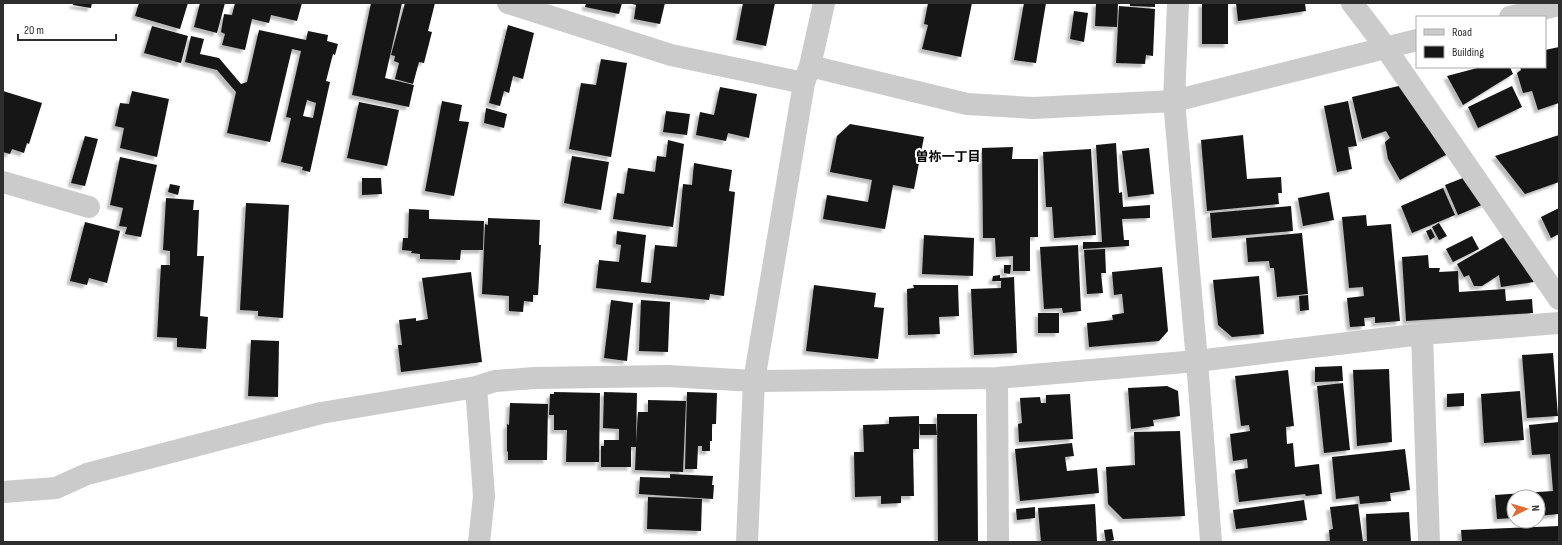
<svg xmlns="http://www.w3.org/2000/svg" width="1562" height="545" font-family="'Sofia Sans Condensed','Noto Sans JP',sans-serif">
<defs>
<filter id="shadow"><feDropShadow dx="-3.5" dy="3.5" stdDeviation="1" flood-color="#0004"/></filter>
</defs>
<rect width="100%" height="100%" fill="#fff"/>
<path fill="#151515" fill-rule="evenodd" filter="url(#shadow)" d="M73,3H92L91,8L73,5Z
M139,3H188L180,29L135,16Z
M200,3H225L217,33L194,27Z
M235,3L248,4L302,3L297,21L271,15L269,23L252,19L245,50L222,45L225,34L221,32L224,14L232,15Z
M371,3H402L385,78L414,85L409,107L352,95Z
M405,3H435L428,31L432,32L424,63L419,62L413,84L395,79L399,63L394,61L395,56L391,55Z
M586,3H622L619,14L585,7Z
M629,3H665L660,24L634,19L636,5Z
M743,3H775L766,46L736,40Z
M928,3H972L961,57L922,49L928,25L924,24Z
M1024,3H1046L1036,63L1014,60Z
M1096,3H1118L1117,27L1095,26Z
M1130,3H1155V7L1130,6Z
M1202,3H1228V44H1202Z
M1236,3H1305L1306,11L1238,21Z
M1119,6L1155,9L1153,56L1146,55L1145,64L1116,63Z
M1074,11L1088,13L1084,42L1070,39Z
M508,25L534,33L523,79L513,76L509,93L504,91L500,106L489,103Z
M152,26L188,36L181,63L144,53Z
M259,30L306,40L308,31L328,35L327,41L338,44L335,55L333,54L326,81L330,82L310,172L302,170L303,167L281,162L291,118L286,117L301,51L292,49L270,142L227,133L236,92L217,70L185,62L191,36L204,39L200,54L219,58L241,84L247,82ZM307,100L316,103L313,118L303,116Z
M1559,47V103L1538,110L1532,91L1523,93L1517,73L1521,70L1520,67H1545V50Z
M601,59L627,63L611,157L569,149L581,83L596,85Z
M1481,67H1510L1513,74L1463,105L1447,76Z
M1407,84L1453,151L1400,180L1388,159L1385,142L1390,138L1386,131L1362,139L1352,97Z
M1512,86L1522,107L1478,128L1468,107Z
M720,87L757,94L749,138L728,133L726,141L696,135L700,112L714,115Z
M3,91L42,103L29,144L27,143L24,153L12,149L10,154L3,152Z
M132,91L169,99L157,157L120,148L124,128L115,126L120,103L129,104Z
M442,101L462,105L459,121L469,122L454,196L425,191Z
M1348,101L1357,146L1348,147L1352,169L1337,172L1324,106Z
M359,102L399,110L387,166L347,158Z
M486,108L507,114L504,128L484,123Z
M666,111L690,114L687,135L663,132Z
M850,124L924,137L914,189L893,185L885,229L823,219L827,195L868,202L872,180L830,172L837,136Z
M1243,135L1247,179L1281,177L1282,193H1278L1279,204L1207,211L1201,140Z
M1559,135V182L1525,194L1495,156Z
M85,136L98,139L85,186L71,183Z
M668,140L684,144L673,227L613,219L617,193L624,194L628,168L655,172L657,156L666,157Z
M1116,143L1119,193L1122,192L1123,207L1150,205V218L1122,219L1124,240H1129V246L1083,249V242H1102L1096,145Z
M1013,147L1012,159H1038V237H1030V271H1013V256L996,257L995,238H983L982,148Z
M1149,148L1154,194L1128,197L1122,151Z
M1091,149L1096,235L1054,238L1052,207H1046L1043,152Z
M572,156L609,162L601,210L564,203Z
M120,157L157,165L141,237L125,234L127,227L119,226L123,208L110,205Z
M694,163L732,170L729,191L735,192L724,296L710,294L709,300L596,288L599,260L619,262L621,245L616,244L617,231L646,235L641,282L651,283L655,245L677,247L683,184L692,185Z
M1473,174L1491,201L1458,215L1445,185Z
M362,178H381L382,194L362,195Z
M170,184L180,186L178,195L168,192Z
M1443,188L1455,215L1412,233L1401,206Z
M1329,192L1334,220L1303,226L1298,198Z
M166,198L194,200L193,210H199L197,256H204L200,316L208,317L206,349L177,347V338L157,337L161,265H170V251L163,250Z
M246,203L289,205L283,318L258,316V311L240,310Z
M1291,206L1293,231L1212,238L1210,213Z
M1559,208V234L1551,238L1541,217Z
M409,209L429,210V219L484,221L483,250H461L460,260L420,259V254L411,253L412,251L402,250L403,238H408Z
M1366,215L1367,226L1391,224L1400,321L1375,323V317L1364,318L1365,326L1350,327L1347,298L1364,296L1363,287L1349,288L1342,217Z
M488,218L540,220L539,245H541L538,295H533V302L524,301L523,312L509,311V296L482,294L485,224L488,225Z
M85,222L120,231L107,283L89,278L87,285L70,281Z
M1439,223L1447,236L1439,240L1432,227Z
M1431,229L1435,237L1430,240L1426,231Z
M1302,233L1308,294L1277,297L1274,268H1270L1269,261L1248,262L1246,238Z
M1509,234L1534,282L1501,287L1499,275L1482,286H1474L1469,275L1464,277L1457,264Z
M924,235L974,238L973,276L922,274Z
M1472,236L1479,249L1453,262L1446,249Z
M1078,245L1081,311L1063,313L1062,308L1044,309L1040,247Z
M1105,249L1106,273H1101L1103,293L1087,294L1084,250Z
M1428,255L1429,268H1440L1439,272L1458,271L1459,292L1505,289L1506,301L1532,299L1533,313L1406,321L1402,257Z
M1004,265H1011L1010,274L1004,273Z
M1162,267L1168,331L1159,341L1089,347L1087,323L1113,320L1112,315L1124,313L1122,294L1114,295L1112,272Z
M471,272L482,362L401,372L398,345H402L399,320L416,318V321L428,319L422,278Z
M1000,275V278L1014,277L1017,353L974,355L971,289L1001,288V281H992L993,276Z
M1259,276L1264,334L1232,337L1218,325L1213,280Z
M814,285L876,293L874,307L884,308L878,359L806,351Z
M913,285H958L959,316L939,317L940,334L908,335L907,289L914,288Z
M1308,295L1309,310L1300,311L1299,296Z
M611,300L633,303L627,361L604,358Z
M641,300L670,302L668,352L639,351Z
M1038,313H1059V333H1038Z
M251,340L279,341L278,397L248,396Z
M1553,353L1558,416L1527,418L1522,355Z
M1342,366L1343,381L1315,382V367Z
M1389,369L1392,442L1357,446L1353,370Z
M1288,370L1294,426L1286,427L1287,444L1293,443L1295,467L1319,464L1322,494L1306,496L1305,494L1239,502L1235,470L1248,468L1247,459L1233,461L1230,434L1250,431L1249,425L1241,426L1235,376Z
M1343,383L1350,450L1324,453L1317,386Z
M1167,386L1178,391L1180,416L1153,420L1154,426L1131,429L1128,388Z
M1520,391L1524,440L1484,443L1481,394Z
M554,392L600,393L599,462H566L567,430H554V415H549L550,394H554Z
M604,392L637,393L636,443L638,412H648V400L686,401L683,472L635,470L636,447H631V467H601V446H604V440H619V429L603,428Z
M687,392L717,393L716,424H712V441H710V451H702V446H698L697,469H685Z
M1464,393V406L1447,407V394Z
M1070,394L1073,439L1019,442L1018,424L1022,423L1020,398L1040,397L1041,403H1046V395Z
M510,403L548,404L547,460H508V451L507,452V424L509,425Z
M937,414H977L978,542H938Z
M919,416V449H913L914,496H901V503L881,504V496L855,497L854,452H864L863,425L889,424V417Z
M1559,422V514L1538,516V497H1514V518L1497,519L1495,495L1553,491L1550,454L1532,455L1529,425Z
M919,424H936L937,435H920Z
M1180,431L1185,516L1123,519L1108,504L1106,467L1135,465L1134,432Z
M1072,443L1074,456L1065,457L1067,471L1097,468L1099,493L1020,501L1015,449Z
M1405,449L1410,490L1390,493L1391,501L1360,504L1359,496L1336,499L1332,457Z
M670,474L713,476L712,485H714L713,499L639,494L640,477L670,478Z
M648,497L702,499L701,531L647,529Z
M1304,500L1307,520L1236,529L1233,510Z
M1095,504L1097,541L1041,542L1038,508Z
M1358,504L1363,542H1330L1329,530L1333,529L1330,507Z
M1035,507V518L1017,520L1016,509Z
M1409,512L1411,542H1367L1366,514Z
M1559,526V542H1462L1461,530Z
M1112,529L1114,540L1106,542L1104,530Z"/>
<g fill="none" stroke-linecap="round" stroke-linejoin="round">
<path stroke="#cbcbcb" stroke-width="22" d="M508,3L671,55L804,83
M1178,3L1174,101L1197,361L1211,542
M1352,3L1378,37L1559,299
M1510,17L1559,5
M810,66L967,104L1033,108L1174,101L1417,40
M3,182L89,207
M1422,334L1429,542
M997,378L998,542
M476,387L484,496L479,542
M3,492L56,488L87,474L321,413L476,387L495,381L535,378L668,376L754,381L997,378L1197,361L1422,334L1559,323
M747,542L754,381L804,83L810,66L824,3"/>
</g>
<g text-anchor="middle" stroke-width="4" stroke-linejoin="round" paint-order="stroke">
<g font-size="13" font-weight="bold" fill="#000" stroke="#fff">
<text x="948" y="161">曽祢一丁目</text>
</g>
</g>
<rect width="1562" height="545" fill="none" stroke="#2e2e2e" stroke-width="8"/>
<rect x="1416" y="16" width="130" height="52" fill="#ffffff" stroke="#ababab"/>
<rect x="1424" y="29" width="20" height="6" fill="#cbcbcb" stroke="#ababab"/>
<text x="1452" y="36" font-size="12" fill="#2e2e2e">Road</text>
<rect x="1424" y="46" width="20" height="12" fill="#151515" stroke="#ababab"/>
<text x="1452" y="56" font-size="12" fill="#2e2e2e">Building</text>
<g transform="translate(1526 509) rotate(85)"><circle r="19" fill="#ffffff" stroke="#ababab"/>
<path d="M0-3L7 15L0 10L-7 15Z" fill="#e26c32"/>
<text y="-6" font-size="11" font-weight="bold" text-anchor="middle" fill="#2e2e2e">N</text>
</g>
<path d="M18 34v6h98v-6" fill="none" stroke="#2e2e2e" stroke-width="2"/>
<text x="24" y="34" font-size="12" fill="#2e2e2e" stroke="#ffffff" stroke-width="3" paint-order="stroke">20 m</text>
</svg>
